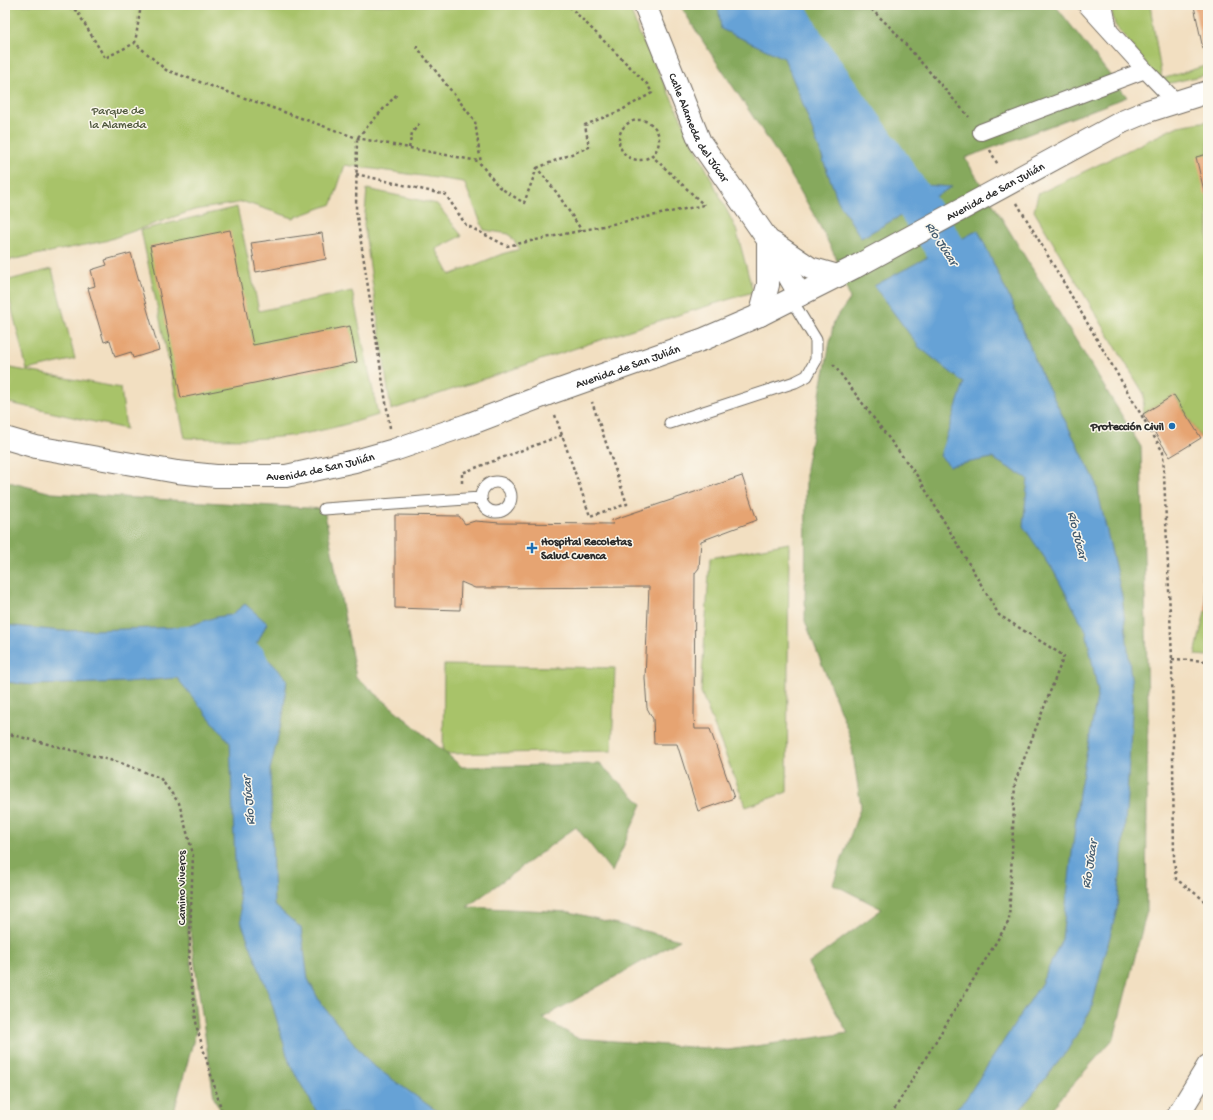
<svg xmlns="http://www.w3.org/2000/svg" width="1213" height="1120" font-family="'Gochi Hand',sans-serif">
<rect width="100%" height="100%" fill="#fbf7ec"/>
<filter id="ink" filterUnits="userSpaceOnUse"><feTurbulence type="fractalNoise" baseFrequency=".025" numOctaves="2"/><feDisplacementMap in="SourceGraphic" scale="8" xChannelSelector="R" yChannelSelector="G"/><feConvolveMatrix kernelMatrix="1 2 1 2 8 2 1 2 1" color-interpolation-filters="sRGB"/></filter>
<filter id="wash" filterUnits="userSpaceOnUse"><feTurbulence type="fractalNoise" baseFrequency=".012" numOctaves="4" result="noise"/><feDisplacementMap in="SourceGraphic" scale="16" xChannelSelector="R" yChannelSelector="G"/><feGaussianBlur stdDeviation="0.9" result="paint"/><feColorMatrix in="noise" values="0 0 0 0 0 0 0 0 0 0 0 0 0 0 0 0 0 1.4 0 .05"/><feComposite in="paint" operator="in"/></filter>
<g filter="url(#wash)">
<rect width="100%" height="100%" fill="#f2dfc1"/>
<path fill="#a8c369" stroke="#6a774a" d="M5,5H629L638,31L736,229L753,292L639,327L391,410L364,225L367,189L437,204L462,236L436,249L450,275L502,254L520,249L509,234L484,230L464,182L345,165L332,204L293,218L244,202L194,210L105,241L5,261Z
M1110,5H1150L1162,79L1208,65V74L1163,85L1115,25Z
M1208,121V432L1201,438L1174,395L1143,414L1144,394L1034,211L1038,194L1178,126Z
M237,207L259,311L352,291L378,415C349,424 319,432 289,436C254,440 219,439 185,438L141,230Z
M52,269L75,359L27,370L5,281Z
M5,367L121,388L126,429L5,402Z
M789,543L787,792L746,807L701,692L710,558Z
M1205,611H1208V656L1195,655Z
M444,665L615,668L612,751L443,754Z"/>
<path fill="#86a95d" stroke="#586a44" d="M680,5H1055L1127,97L965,158L1141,447L1148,702L1146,914L1114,1038L1046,1115H223L214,1098L185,896L197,1028L173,1115H5V481L52,493L324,509L356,677L462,767L600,764L642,804L612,872L576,827L467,907L570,912L680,940L543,1018L577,1038L728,1050L848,1033L808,964L882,909L833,884L861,806L850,736L805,621L806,468L834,321L850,299C845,283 840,265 832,250C790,163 730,87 680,5Z"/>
<path fill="#66a2d6" stroke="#486680" d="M718,5H801L849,80L864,100L848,99L845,121L878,129L901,159L924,185L952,187L861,238L838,201L800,96L784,58L721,29Z
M978,230L1016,312L1039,369L1095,480L1122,596L1133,696L1126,811L1117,909L1091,1010L1067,1051L1016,1115H949L965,1100L1041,984L1062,939L1079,793L1098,692L1086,631L1053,570L1023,526L1028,479L992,458L950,466L940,456L964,383L919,347L874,286Z
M245,604L267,623L258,642L232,657L240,673L269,660L287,679L283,716L270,770L274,905L301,928L308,979L321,1004L371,1064L442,1115L318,1114L290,1065L271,1000L242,924L235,861L230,743L177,678L127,682L33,685L5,682V625L61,631L186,627L216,617L231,615Z"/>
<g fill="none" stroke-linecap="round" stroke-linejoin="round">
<path stroke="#66a2d6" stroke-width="40" d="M783,5L806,46L891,166L975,293
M178,647L189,646L247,661L262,693L256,720"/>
</g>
<g id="blocks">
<path fill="#e6a472" d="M1197,5H1208V48L1203,49L1194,6Z
M1208,154V194L1205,195L1196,157Z
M230,230L253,345L350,326L357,362L181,398L150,246Z
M322,233L326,259L256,272L251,243Z
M131,253L159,350L133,358L131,352L115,357L110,340L104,342L88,288L95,286L91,270L107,265L105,260Z
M1174,395L1201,438L1170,457L1143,414Z
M742,476L757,520L701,541L699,568L695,573L694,717L695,729H710L734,798L698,811L677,744H654L653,719L647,708L645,678L649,587L475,588L461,582L460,610L395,608V515L459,516L465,524L475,521L500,523L613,524L612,520Z
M1206,514H1208V611H1205Z"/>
</g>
</g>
<g filter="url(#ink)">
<use href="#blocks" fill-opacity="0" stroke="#716a60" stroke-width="1"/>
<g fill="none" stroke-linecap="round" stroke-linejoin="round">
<defs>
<path id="service" d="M670,423L795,382L807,376L816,360V340L791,299
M481 497a15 15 0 1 1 30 0a15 15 0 1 1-30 0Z
M324,509L480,498"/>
<path id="pedestrian" d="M1086,5L1145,70
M1104,5L1109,29
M981,132L1145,70L1176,102"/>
<g id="minor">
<path id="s1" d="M645,5L700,142L768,240L800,295"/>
<path d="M1122,122L1148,111L1208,92"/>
<path d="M773,243L810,268L838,276"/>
<path d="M760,315L768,285V240"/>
<path id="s2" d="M5,438L36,447L177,472L216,476H286L355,461L394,450L467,425L548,394L704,339L760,315L857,266"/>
<path d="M1178,1115L1208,1066"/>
</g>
</defs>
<use href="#service" stroke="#716a60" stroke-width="13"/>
<use href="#pedestrian" stroke="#716a60" stroke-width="18"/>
<use href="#minor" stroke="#716a60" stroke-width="24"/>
<path stroke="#716a60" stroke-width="2.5" stroke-dasharray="3 3" stroke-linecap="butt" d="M63,5L77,11L105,58L135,43
M141,5L135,43L166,70L357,138L478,161L499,187L524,203L537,168L557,193L582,231
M867,5L893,30L969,117
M416,46L475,121L481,164
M619 140a20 20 0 1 1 40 0a20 20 0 1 1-40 0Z
M409,148L412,133L420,123
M990,150L998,165
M651,155L704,205
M537,168L589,147L585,125L620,111L652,93L648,85L568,5
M356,174L446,195L466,225L507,246L704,205
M1017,203L1163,452L1172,659L1174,859L1176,879L1208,903
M833,364L918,477L999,615L1064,656L1015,782L1009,921L892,1113L888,1115
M555,415L590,516L627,504L592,402
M390,428L356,210L357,138L398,93
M462,483V473L562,435
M1172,659L1208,661
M5,733L121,763L160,778L179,803L193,854L189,964L197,1028L223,1115"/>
<use href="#service" stroke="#fff" stroke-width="11"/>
<use href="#pedestrian" stroke="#fff" stroke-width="16"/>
<use href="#minor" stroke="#fff" stroke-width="22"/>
<defs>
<g id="minor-bridge">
<path id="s3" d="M857,266L1122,122"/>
</g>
</defs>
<use href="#minor-bridge" stroke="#716a60" stroke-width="24" stroke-linecap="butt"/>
<use href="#minor-bridge" stroke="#fff" stroke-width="22"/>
</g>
</g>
<g fill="#1f6fb2" stroke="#fbf7ec" stroke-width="1.5">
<circle cx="1172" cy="426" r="4"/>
<path d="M530 542h4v4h4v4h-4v4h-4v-4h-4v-4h4z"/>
</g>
<g text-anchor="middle" stroke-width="3" stroke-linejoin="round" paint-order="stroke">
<g font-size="12" fill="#50593e" stroke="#fbf7ec">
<text x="118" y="114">Parque de<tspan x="118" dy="14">la Alameda</tspan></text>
</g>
<g font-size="12" fill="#2b2b2b" stroke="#fbf7ec">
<text dy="4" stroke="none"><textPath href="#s1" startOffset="134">Calle Alameda del Júcar</textPath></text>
<text dy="4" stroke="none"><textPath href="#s3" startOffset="157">Avenida de San Julián</textPath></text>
<text dy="4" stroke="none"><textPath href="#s2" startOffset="644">Avenida de San Julián</textPath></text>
<text dy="4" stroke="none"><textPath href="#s2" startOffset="320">Avenida de San Julián</textPath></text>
<text transform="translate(181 888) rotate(-90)" y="4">Camino Viveros</text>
</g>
<g font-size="12" font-weight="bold" fill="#2b2b2b" stroke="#fbf7ec" text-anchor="end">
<text x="1164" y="430">Protección Civil</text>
<text x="541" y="545" text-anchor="start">Hospital Recoletas<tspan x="541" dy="14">Salud Cuenca</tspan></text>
</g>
<g font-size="13" font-style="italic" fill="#435b6f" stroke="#fbf7ec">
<text transform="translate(943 243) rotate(57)" y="5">Río Júcar</text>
<text transform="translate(1079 535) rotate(76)" y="5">Río Júcar</text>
<text transform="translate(247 801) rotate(-95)" y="5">Río Júcar</text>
<text transform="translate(1088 864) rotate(-81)" y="5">Río Júcar</text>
</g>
</g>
<rect width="1213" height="1120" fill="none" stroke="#fbf7ec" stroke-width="20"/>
</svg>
